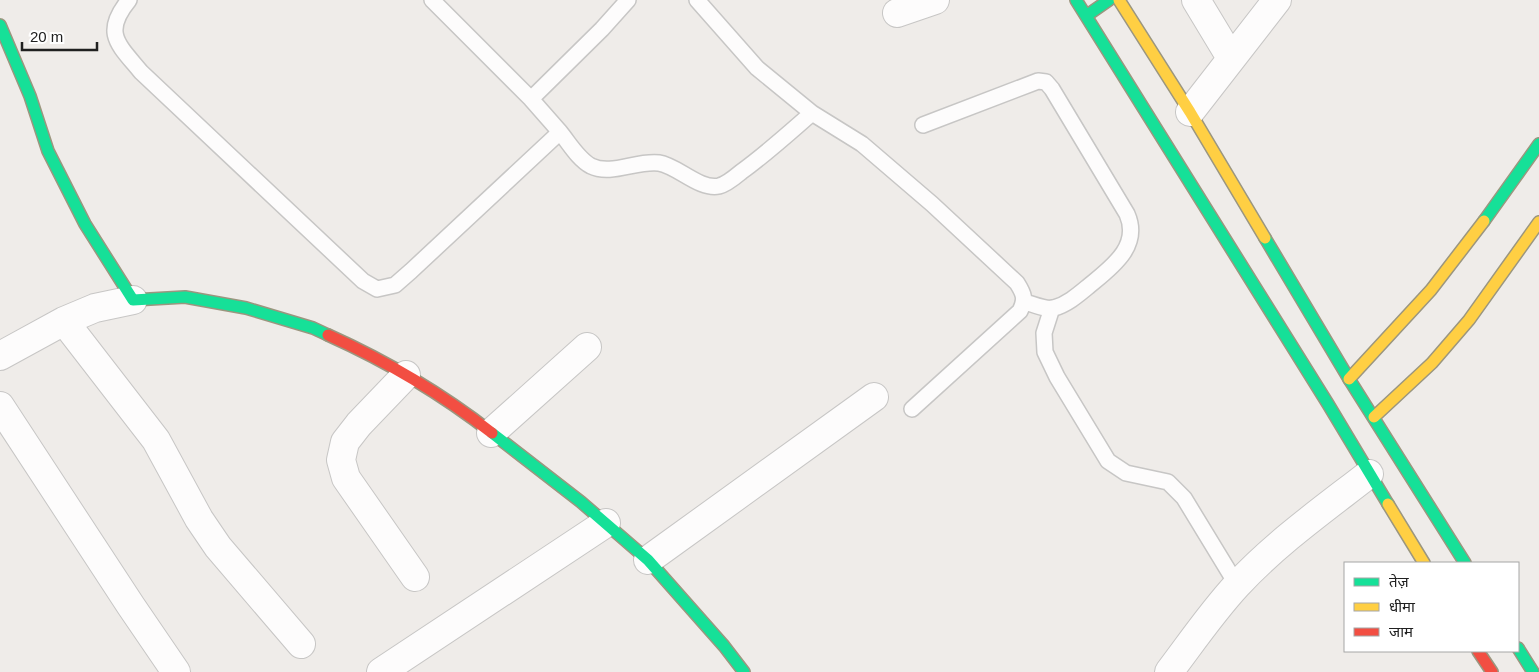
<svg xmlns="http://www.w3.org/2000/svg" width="1539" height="672" font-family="Arial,'Noto Sans Devanagari',sans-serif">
<rect width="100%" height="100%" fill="#efece9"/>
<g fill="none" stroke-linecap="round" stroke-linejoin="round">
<defs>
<path id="lane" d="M129,0C102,33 118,44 141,72L363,281L377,289L395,285L411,271L560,132C569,143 578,159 591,166C611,176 637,160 659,163C678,166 699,190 719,186C727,184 735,177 741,172C766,154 789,133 812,113
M432,0L531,99L560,132
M697,0L757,68L812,113L862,144L932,204L1017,283C1024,294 1026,299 1020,311L912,409
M531,99L602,29L628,0
M923,125L1038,81L1046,82L1052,89L1127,214C1141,246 1112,267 1090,285C1079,294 1068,304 1054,308C1046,310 1033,304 1025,302
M1052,308L1044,333L1045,352L1057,377L1108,461L1126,473L1168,482L1184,498L1237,585"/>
<path id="street" d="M1196,0L1231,58
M897,13L935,0
M1190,112L1277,0
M64,321L156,440L199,519L218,547L301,644
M0,356L64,321L95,308L133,300
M406,375L359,424L345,442L341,460L346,478L415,577
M0,406L131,606L176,672
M491,433L587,347
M648,560L874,397
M381,672L606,523
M1169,672C1191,643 1212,612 1237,585C1276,543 1324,509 1369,474"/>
<path id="fast" d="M1076,0L1328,404L1388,504
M1086,16L1109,0
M0,25L30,96L48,151L85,224L133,300L185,297L246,308L313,328L328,335
M1484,221L1539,144
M1265,238L1349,379L1465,563
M492,433L581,502L648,560L724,646L744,672
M1518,648L1533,672"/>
<path id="slow" d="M1119,0L1190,112L1265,238
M1349,379L1431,290L1484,221
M1374,417L1432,363L1469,320L1539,222
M1388,504L1424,563"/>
<path id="jam" d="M328,335C386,361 442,394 492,433
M1478,651L1492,672"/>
</defs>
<use href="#lane" stroke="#c7c6c5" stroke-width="18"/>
<use href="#street" stroke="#c7c6c5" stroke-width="30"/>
<use href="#fast" stroke="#9b967f" stroke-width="14"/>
<use href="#slow" stroke="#9b967f" stroke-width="14"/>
<use href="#jam" stroke="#9b967f" stroke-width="14"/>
<use href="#lane" stroke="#fdfcfc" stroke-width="15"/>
<use href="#street" stroke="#fdfcfc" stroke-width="28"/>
<use href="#fast" stroke="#16e098" stroke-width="11"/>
<use href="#slow" stroke="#ffcf43" stroke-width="11"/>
<use href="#jam" stroke="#f24e42" stroke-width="11"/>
</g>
<rect x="1344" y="562" width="175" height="90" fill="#ffffff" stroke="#a6a6a6"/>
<rect x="1354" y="578" width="25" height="8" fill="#16e098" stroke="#a6a6a6"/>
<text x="1389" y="587" font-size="15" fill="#202020">तेज़</text>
<rect x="1354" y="603" width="25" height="8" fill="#ffcf43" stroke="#a6a6a6"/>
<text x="1389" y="612" font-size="15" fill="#202020">धीमा</text>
<rect x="1354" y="628" width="25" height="8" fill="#f24e42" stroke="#a6a6a6"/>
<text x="1389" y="637" font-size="15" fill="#202020">जाम</text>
<path d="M22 42v8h75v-8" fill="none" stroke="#202020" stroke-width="2.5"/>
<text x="30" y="42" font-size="15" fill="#202020" stroke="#ffffff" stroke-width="4" paint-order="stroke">20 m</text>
</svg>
